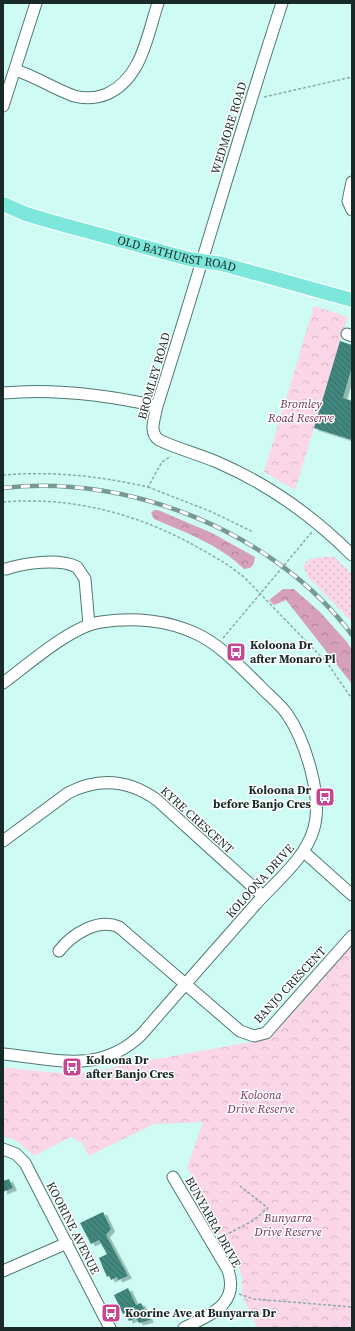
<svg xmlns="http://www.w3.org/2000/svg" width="355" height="1331" font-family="'Source Serif 4',serif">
<defs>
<pattern id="grass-dots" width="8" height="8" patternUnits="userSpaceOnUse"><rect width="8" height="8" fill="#fad6e7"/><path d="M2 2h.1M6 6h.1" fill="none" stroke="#d6b8c6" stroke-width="1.8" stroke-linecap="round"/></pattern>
<pattern id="forest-crowns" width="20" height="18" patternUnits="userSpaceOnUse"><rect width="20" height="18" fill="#d6a0ba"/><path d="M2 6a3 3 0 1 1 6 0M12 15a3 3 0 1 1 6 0" fill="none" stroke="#ad8397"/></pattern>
<pattern id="park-crowns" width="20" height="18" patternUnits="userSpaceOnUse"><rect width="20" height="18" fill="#fad6e7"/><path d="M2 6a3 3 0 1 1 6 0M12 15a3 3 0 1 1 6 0" fill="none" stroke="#d6b8c6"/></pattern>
<pattern id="building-back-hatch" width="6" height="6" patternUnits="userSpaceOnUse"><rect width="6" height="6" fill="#42877e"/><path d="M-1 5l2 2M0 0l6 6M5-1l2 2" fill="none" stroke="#366f67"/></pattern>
<filter id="shadow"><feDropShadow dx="4" dy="2.5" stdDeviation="0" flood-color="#0004"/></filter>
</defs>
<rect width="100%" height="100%" fill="#cefcf4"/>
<path fill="url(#grass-dots)" d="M333,556L352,574V622L308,577L303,566L309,559Z"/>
<path fill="url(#forest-crowns)" d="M154,510H158L212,533L255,557C254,566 252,568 244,569C220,545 185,532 154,519L151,513Z
M283,589H294L320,612L347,642L352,650V684L286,600L274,605L269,600Z"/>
<path fill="url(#park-crowns)" d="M314,306L348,317L295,490L264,472Z
M352,944V1328H258L242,1296V1278L239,1267L189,1183L191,1174L187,1168L203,1122L154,1124L89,1156L82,1143L71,1137L34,1156L17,1141L3,1136V1067C41,1071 80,1079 118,1066L267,1039Z"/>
<path fill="url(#building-back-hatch)" filter="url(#shadow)" d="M340,341L352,345V367L343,398L352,401V440L314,428Z
M9,1179L13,1188L3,1192V1181Z
M103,1212L111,1229L106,1235L128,1276L118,1280L117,1277L111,1280L109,1276L107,1277L99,1258L107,1254L99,1240L91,1244L80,1223Z
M128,1288L136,1305L141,1303L150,1320L139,1323L136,1318L129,1321L125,1313L123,1314L114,1295Z"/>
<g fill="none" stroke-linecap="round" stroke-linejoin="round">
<defs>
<path id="minor" d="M282,3C238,137 200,272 157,406C155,418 148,432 159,440C178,449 198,454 217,462C268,484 313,516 352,555
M15,70C35,76 54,89 74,96C85,99 97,98 107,94C142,78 147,36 158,3
M3,106L36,3
M352,182L348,201L352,210
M347,334L352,336
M3,393C54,388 107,395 157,406
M6,569C24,563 59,558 77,567L85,579L89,625
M3,683C29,664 71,626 101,622C133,617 168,620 197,634C222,646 240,667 259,685C268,695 279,703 287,714C305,740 323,797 314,828C305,860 276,881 255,905C217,948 179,991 142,1034C100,1075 56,1059 3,1054
M3,841L68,793C99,777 129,780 157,800L263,896
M304,852L352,895
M59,951C72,934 98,918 119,927L240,1031L254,1036L266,1033L352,936
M3,1149L16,1154L25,1163L110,1328
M173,1177L228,1270C240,1305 209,1315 184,1328
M3,1271L67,1243"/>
<g id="major">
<path id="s1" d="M3,204L26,214L53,222L189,259L222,264L352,300"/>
</g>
</defs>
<use href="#minor" stroke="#4f7972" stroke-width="13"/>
<use href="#major" stroke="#fff" stroke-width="16"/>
<path stroke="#88aba5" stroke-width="1.5" stroke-dasharray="3 2" stroke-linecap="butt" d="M264,97L352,77
M3,475C53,471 99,476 148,487L162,462L171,456
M148,487L212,512L253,532
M3,502C74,496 143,515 204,551C219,559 232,567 245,578L328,664L352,699
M223,638L312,532
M220,1238L254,1220L268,1208L240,1186
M239,1294L254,1299L352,1307"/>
<use href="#minor" stroke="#fff" stroke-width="11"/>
<use href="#major" stroke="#7ee7dc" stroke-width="14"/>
<defs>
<path id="rail" d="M3,488C129,473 276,533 352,635"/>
</defs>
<use href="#rail" stroke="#789993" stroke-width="4.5"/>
<use href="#rail" stroke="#fff" stroke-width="3" stroke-dasharray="9" stroke-linecap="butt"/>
</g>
<defs>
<symbol id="bus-square" viewBox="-11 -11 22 22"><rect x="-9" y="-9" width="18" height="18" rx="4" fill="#c74691" stroke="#fff"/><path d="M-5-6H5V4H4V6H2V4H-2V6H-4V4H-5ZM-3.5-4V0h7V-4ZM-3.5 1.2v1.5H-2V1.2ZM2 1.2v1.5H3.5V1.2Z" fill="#fff"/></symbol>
</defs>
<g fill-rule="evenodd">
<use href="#bus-square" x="225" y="641" width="22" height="22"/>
<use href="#bus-square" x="314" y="786" width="22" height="22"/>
<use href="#bus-square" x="61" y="1056" width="22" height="22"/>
<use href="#bus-square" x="100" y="1302" width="22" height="22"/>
</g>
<g text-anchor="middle" stroke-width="3" stroke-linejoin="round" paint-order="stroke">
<g font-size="12" fill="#182a27" stroke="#fff">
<text transform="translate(229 128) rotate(-73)" y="4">WEDMORE ROAD</text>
<text dy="4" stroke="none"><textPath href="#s1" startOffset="181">OLD BATHURST ROAD</textPath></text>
<text transform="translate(154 376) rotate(-74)" y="4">BROMLEY ROAD</text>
<text transform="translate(197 820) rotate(42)" y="4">KYRE CRESCENT</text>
<text transform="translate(260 881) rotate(-48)" y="4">KOLOONA DRIVE</text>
<text transform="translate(290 985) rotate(-47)" y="4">BANJO CRESCENT</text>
<text transform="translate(213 1222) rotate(61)" y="4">BUNYARRA DRIVE</text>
<text transform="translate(73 1228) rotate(63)" y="4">KOORINE AVENUE</text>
</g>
<g font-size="12" font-style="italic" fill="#723154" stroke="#fff">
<text x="301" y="408">Bromley<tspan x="301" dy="14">Road Reserve</tspan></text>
<text x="261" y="1099">Koloona<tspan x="261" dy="14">Drive Reserve</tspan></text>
<text x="288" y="1222">Bunyarra<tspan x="288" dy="14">Drive Reserve</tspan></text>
</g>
<g font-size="12" font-weight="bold" fill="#182a27" stroke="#fff" text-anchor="start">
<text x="250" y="649">Koloona Dr<tspan x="250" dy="14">after Monaro Pl</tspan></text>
<text x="311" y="794" text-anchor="end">Koloona Dr<tspan x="311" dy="14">before Banjo Cres</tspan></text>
<text x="86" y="1064">Koloona Dr<tspan x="86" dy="14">after Banjo Cres</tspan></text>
<text x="125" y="1317">Koorine Ave at Bunyarra Dr</text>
</g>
</g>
<rect width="355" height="1331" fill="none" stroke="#182a27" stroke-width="8"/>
</svg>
